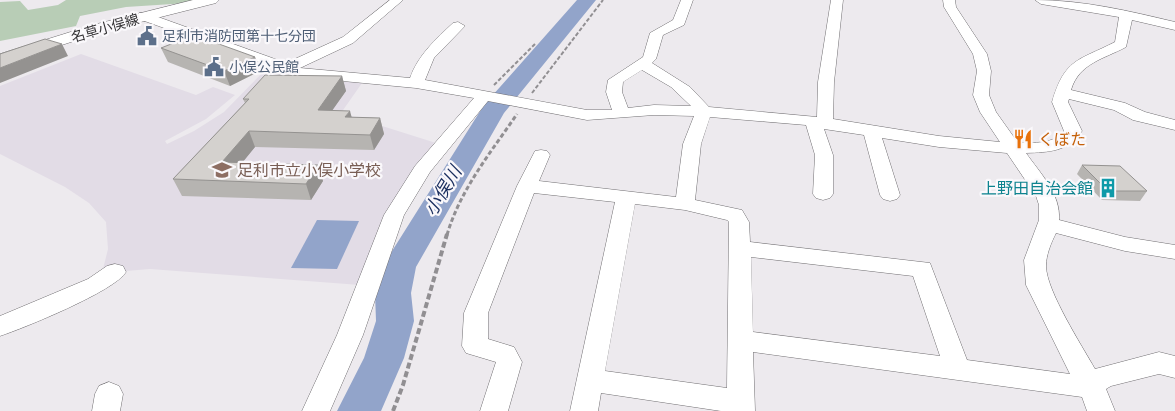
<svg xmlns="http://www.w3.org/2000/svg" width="1175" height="411" font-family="'IBM Plex Sans','Noto Sans JP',sans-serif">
<rect width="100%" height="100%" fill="#edeaee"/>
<path fill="#e2dce6" d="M81,54L196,95L213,87L235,95L206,119L165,141L167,144L194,131L224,112L267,68L294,77L362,83L341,113L436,143L360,285L150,269L102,273L108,249L106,222L89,203L65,187L0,154V86Z"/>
<path fill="#b8cdb6" d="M66,0H201L188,3L126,7L80,16L76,26L0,41V2L20,1L28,10L58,5Z"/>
<path fill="#92a4ca" d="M317,220L359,221L337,269L291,268Z"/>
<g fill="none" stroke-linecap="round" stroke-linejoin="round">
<path fill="#92a4ca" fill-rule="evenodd" d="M577,0H596L504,113L416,267L411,293L414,321L404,358L381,411H337L364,358L376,321L375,293L382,267L484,105Z"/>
<defs>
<path id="minor" d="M390,0H403L353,43L300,68L410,78C418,55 436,39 453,23L458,22L465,26L434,58L425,80L587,110H612L606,92L608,80L643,57L650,33L673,20L681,0H693L684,25L663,35L656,59L652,63L690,87L709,107L817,117L818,82L831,0H843L834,82L833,119L939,136L1000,142L980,112L973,95L977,71L973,54L944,7L943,0H955L956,7L987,54L991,71L989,95L996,112L1018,143C1033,143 1055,144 1064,131L1052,102C1065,58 1078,61 1115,42L1119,17L1041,4L1035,0C1083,0 1129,11 1175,22V30L1132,20L1126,47C1104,59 1079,63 1071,90L1125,103L1145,112L1175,120V130L1133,120L1114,110L1069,99L1068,102L1082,131C1068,152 1049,152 1026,153C1040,173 1061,194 1059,220L1125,237L1175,245V259L1125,251L1056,233C1051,243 1046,255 1046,266C1046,290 1082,346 1095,369L1159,352L1175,356V378L1159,374L1111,386L1106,389L1115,411H1087L1082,397L753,352L755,411H721L601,393L598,411H570L615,202L534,193L488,313V339L514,347L522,362L508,411H480L496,362L466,353L462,346L464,313L517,186L535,151L541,150L547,151L550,155L539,181L676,197L683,144L694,116L654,115L587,120L488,101L430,172L404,215L363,335L330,411H302L337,335L384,215L415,166L474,98L416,88L301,77L139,19L137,16L139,13H147L286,63L343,37ZM642,70L671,87L691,106L654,105L628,108L622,92L623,82ZM710,117L806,125L815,155L813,194L816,198L823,200L830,198L833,194V155L824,129L864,135L880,195L883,199L890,201L897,199L900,195L882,138L939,147L1007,153L1036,196L1039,205V220L1024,260L1026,285L1070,374L967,360L930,263L750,242L749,222L742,210L695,200L701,144ZM635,204L685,210L727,220L729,222L727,388L605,371ZM751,257L913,276L940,356L753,332Z
M115,264L123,266L126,272C115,291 24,328 0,336V316L88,279L107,266Z
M109,382L119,386L123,394L120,411H92L95,394L99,386Z"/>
<path id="major" d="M193,0H219L216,3L105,31L0,65V54L93,25Z"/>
</defs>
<use href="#minor" stroke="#716f72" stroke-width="1"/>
<use href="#major" stroke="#716f72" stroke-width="1"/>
<path stroke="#918f92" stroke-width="2" stroke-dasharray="4 2" stroke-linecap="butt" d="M494,85L535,44
M532,93L603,0"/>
<path stroke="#918f92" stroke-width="3" stroke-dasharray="4.5 2.5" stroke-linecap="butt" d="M447,235C460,190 491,152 517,114"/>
<path stroke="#918f92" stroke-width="4" stroke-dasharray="6 3" stroke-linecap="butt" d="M393,411L403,385L447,234"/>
<use href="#minor" fill="#fff" fill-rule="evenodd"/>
<use href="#major" fill="#fff" fill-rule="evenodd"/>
</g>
<path fill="#b6b4b1" d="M161,48L255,57L260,71L230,86L168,62Z
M342,76L346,91L332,110L352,117L380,118L384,134L374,150L255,147L242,162L318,165L323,181L311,200L182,196L173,179L245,103L243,99Z
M1082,165L1147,191L1140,201L1102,200L1077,174Z"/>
<path fill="#949290" d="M62,44L68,56L0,83V68Z
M255,57L260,71L230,86L224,71Z
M342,76L346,91L322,125L318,110Z
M350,111L354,126L345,117Z
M380,118L384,134L374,150L370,135Z
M249,131L255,147L230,178L222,162Z
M318,165L323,181L311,200L306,184Z"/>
<path fill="#d4d1ce" stroke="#949290" d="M194,35L255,57L224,71L161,48Z
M45,39L62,44L0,68V54Z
M265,75L342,76L318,110L350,111L345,117L380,118L370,135L249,131L222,162L318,165L306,184L173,179L249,99H243Z
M1082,165L1120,166L1147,191H1108Z"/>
<defs>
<symbol id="civic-bare" viewBox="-9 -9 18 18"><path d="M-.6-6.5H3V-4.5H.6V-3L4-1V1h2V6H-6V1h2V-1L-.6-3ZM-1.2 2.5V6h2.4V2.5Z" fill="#5c6f8a" stroke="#faf8fb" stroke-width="2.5" paint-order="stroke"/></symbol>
<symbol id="restaurant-bare" viewBox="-9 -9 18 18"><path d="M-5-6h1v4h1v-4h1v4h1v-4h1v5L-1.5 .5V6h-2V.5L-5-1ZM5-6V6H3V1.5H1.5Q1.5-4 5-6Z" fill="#e8710a" stroke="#faf8fb" stroke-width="2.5" paint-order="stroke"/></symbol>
<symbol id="school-bare" viewBox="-9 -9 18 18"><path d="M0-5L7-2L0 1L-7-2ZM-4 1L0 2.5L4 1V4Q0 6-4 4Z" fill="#8d6e63" stroke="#faf8fb" stroke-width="2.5" paint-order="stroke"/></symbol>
<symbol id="building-bare" viewBox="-9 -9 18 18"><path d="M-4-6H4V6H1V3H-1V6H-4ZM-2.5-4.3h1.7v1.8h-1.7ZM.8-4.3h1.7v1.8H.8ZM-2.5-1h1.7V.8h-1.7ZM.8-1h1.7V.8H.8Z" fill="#0f9aa8" stroke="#faf8fb" stroke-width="2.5" paint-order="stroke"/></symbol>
</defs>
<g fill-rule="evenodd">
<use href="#civic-bare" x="133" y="22" width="28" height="28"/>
<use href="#civic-bare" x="200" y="53" width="28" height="28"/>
<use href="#restaurant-bare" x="1009" y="125" width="28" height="28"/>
<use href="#school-bare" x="208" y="156" width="28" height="28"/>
<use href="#building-bare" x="1094" y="174" width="28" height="28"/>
</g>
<g text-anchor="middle" stroke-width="4.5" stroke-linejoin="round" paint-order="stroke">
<g font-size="14" fill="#323133" stroke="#faf8fb">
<text transform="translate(105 28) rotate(-16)" y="5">名草小俣線</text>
</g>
<g font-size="14" fill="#4e5e75" stroke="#faf8fb" text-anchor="start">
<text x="162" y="41">足利市消防団第十七分団</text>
<text x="229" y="72">小俣公民館</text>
</g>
<g font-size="16" fill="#c56008" stroke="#faf8fb" text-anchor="start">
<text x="1038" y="145">くぼた</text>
</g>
<g font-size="16" fill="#785e54" stroke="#faf8fb" text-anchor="start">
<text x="237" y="176">足利市立小俣小学校</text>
</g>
<g font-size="16" fill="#0d838f" stroke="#faf8fb" text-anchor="end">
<text x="1093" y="194">上野田自治会館</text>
</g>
<g font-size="18" font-style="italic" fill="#1a2e5e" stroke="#faf8fb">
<text transform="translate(443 191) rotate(-59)" y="6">小俣川</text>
</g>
</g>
</svg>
